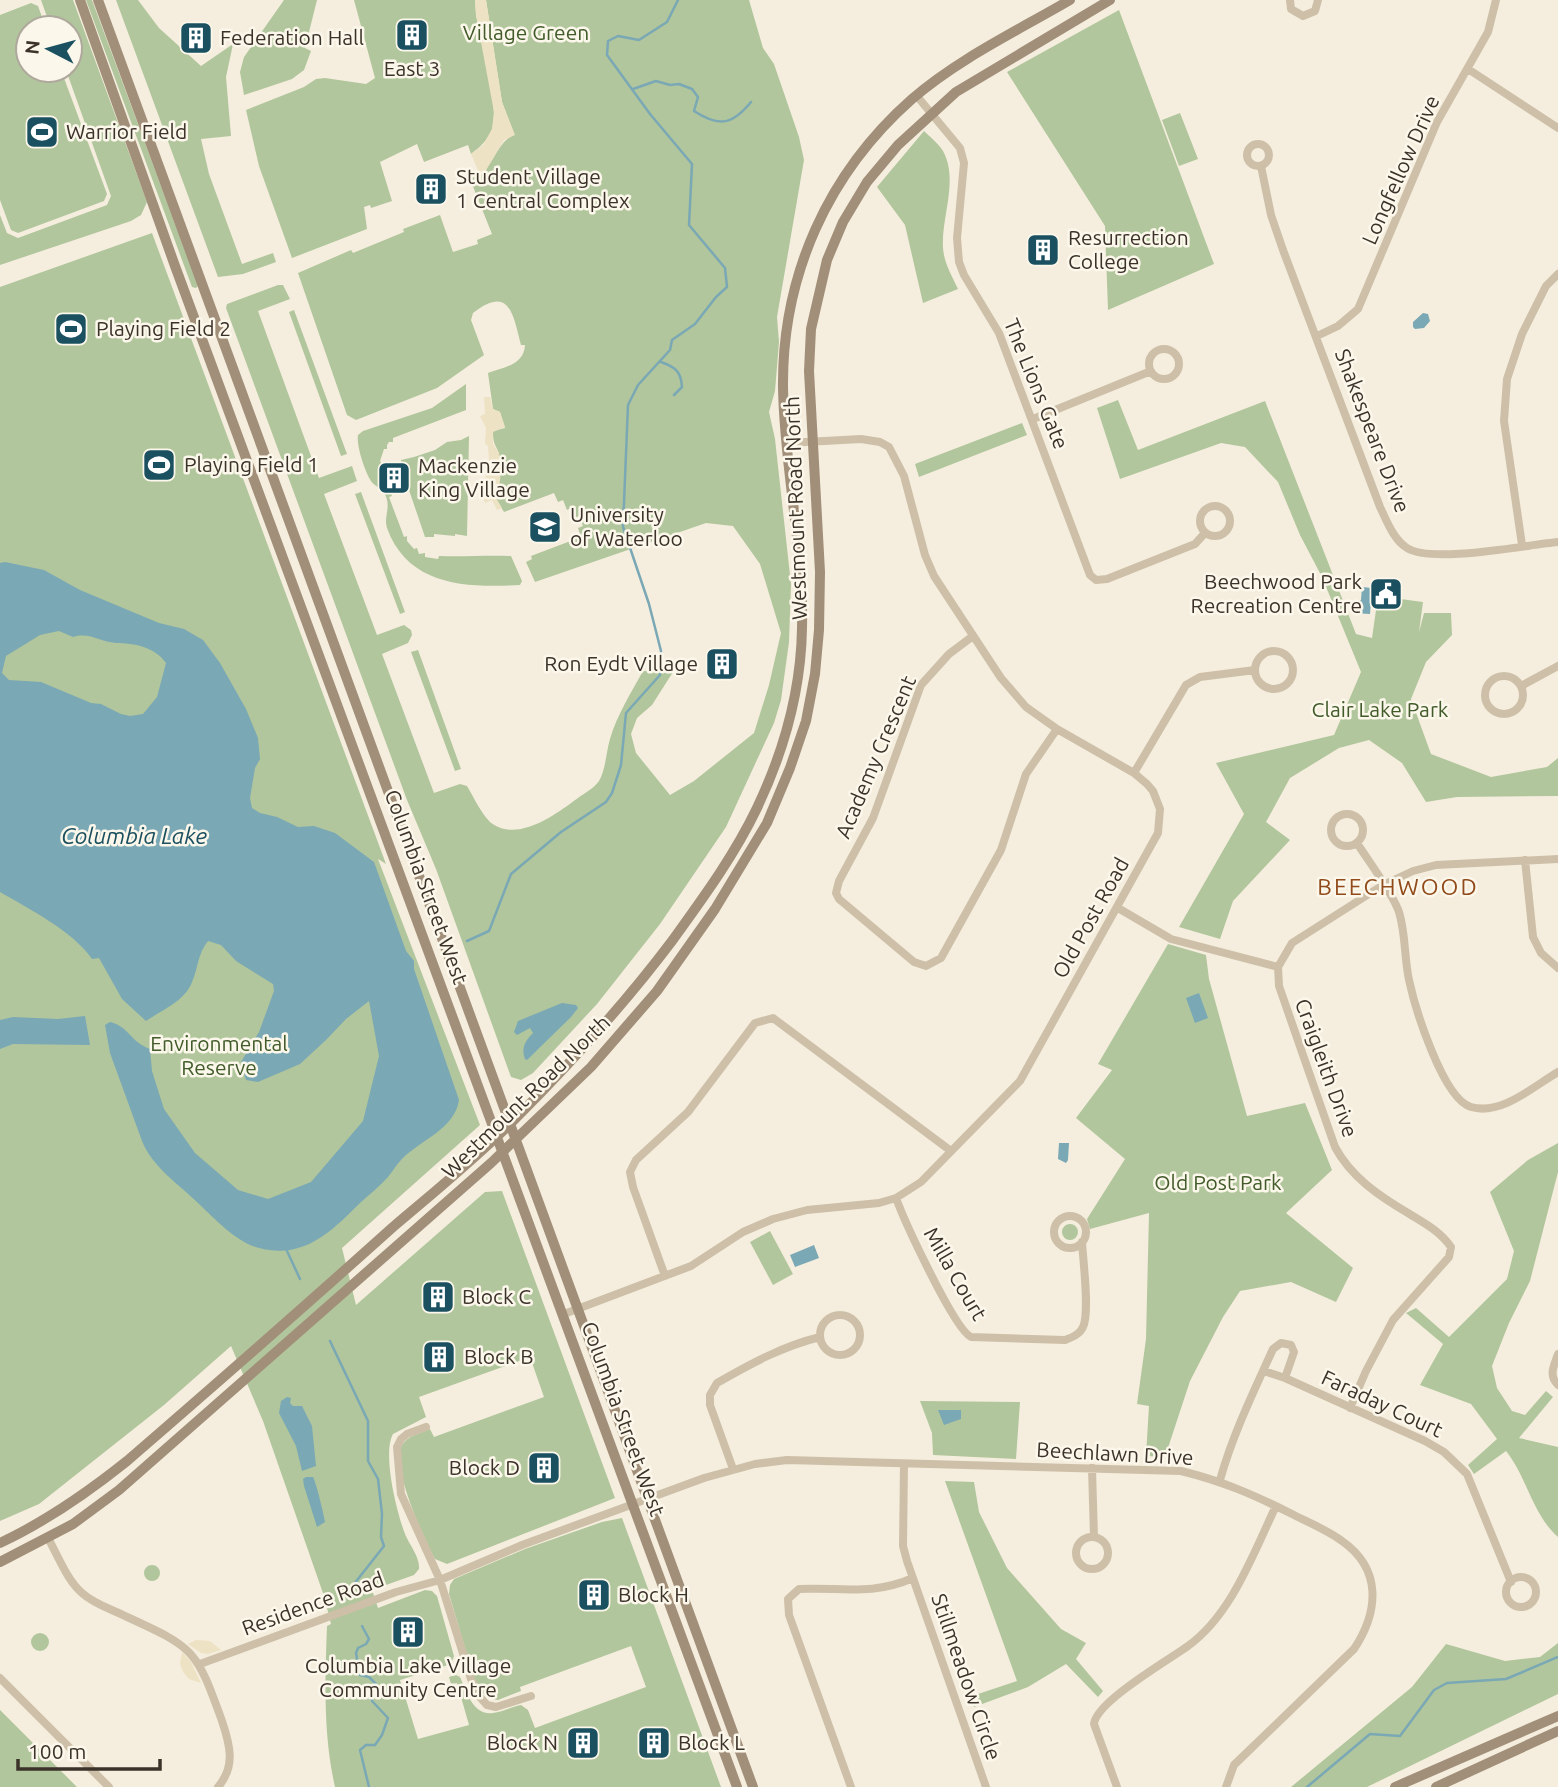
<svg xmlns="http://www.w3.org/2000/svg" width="1558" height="1787" font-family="Ubuntu,sans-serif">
<rect width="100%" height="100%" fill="#f5eede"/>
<path fill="#b1c69c" d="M41,0H73L147,202L141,215L131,221L0,265V215L7,233L18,238L107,205L111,196L66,70H70V28H51Z
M86,0H92L198,286L196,288L192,287Z
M116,0H138L159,28L201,66L233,44L226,77L231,136L201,139L209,174L242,264L273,253L276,262L243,274L218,277Z
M284,0H317L305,48L311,51L304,70L292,79L244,95L240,72L244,57Z
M354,0H475L476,15C481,41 500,106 492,129C488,140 480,147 471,154L468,145L424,162L417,144L380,162L392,201L371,208L370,205L364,207L367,229L292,258L259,166L246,110L304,87L316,79L325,78L366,84L375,78Z
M486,0H749L763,48L774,64L799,137L804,160L777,317L779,342L775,391L769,412L775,439L791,584L789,642L781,700L774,723L726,827L660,924L597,1004L533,1073L521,1080L511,1077L436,869L407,800L226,308L227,304L278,285H283L290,299L258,311L319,478L352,466L357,481L324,494L377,635L404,625L411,630L412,635L408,643L382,654L434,793L460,784L467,786C473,796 481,813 490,822C517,844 556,814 578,798C585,793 594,788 599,781C606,769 606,752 610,739C617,715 631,693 643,671L673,672L652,705L637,718L631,734L636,753L670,795L694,781L754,733L769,685L781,633L760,564L733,526L706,523L535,582L526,562L532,559L531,556L581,537L578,528L583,526L579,516L574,518L571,508L567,510L563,500L558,502L554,493L504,512L494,496C500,487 501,465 499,454C496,444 493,446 493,431L505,428L500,412L493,409L488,373C504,367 524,365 525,345H521C513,315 510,284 473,313L471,320L484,355L437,388L356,420L347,415L298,273L351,250L353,253L404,232L403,229L440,215L453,252L478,244L477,240L492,234L470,179C496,169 491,149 514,134L502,102Z
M31,3L38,6L46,28H28V70H61L107,194L104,201L18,233L11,230L0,200V15Z
M1119,10L1214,264L1108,310L1105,226L1007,72Z
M1180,113L1198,159L1179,166L1162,120Z
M924,131C930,137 938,143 943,151C959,180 941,217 943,248C944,263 952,276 958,289L923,303L905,225L877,187Z
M152,233L386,864L378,859L480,1125L342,1248L356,1305L485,1192L502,1191L615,1498L447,1564L435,1559C424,1539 390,1465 402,1445C407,1436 421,1433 430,1429L434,1437L544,1397L530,1357L419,1397L426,1417L393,1434C382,1454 397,1513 405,1534C410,1546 420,1557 419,1569L414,1575L372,1590L378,1608L425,1590L432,1591L437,1596L454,1656L451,1664L400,1680L418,1739L469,1725L457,1683L451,1684L449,1677L456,1675L460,1677C466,1691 473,1716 493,1713C502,1712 511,1707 521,1705L528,1710L535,1728L646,1687L631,1646L520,1687L521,1691L498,1700L487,1698L475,1682L449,1594L450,1585L454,1579L525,1549L602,1522L622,1518L721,1787H335C323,1734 325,1680 327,1626L331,1624L324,1596L263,1421L231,1346L164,1405L39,1504L0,1521V287Z
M294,310L347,454L341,456L289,312Z
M466,384V410L393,438V442H389L387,445V449H384L380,461L385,470L382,473L386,489L389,488L392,496L389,497C394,511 399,523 404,537L407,536V541L414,549L417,548L419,554L425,553V557L438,559L439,556C466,557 483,555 511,556L522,581L520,585C466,588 408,586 387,528C383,516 393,505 383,491C380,487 374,486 371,481C365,472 356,445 358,435L363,431L432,408Z
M1118,400L1138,450L1265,401L1356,634L1372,638L1378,596L1423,602L1419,632L1424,613H1451L1452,635L1426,662L1411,699L1431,754L1491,777L1547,767L1558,758V796L1457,797L1426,802L1402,763L1369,740L1339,748L1290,778L1266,822L1290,840L1233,901L1220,939L1179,927L1244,814L1216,763L1334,735L1361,672L1322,577L1300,535L1278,482L1245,447L1221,443L1120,479L1097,408Z
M1022,423L1027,435L919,477L915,464Z
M469,436L467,536L455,534V536L434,534V537H425L409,490L406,491L403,482L406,481L403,474L405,473L404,469L401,470V460L414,457L435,450L447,442L461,440Z
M361,492L405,612L400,614L355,494Z
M418,650L461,769L455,771L411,652Z
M1168,944L1206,955L1209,979L1247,1116L1305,1103L1332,1170L1286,1213L1353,1268L1336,1302L1291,1282L1240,1291L1223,1317L1190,1381L1165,1457L1146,1456L1149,1406L1137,1404L1146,1339L1149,1213L1090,1229L1087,1219L1125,1159L1076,1118L1112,1070L1098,1064Z
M1558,1143V1172L1530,1281L1509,1323L1492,1366L1497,1388L1512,1411L1525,1415L1546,1391L1553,1397L1519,1438L1558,1447V1537C1532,1514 1527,1477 1506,1451L1474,1474L1468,1465L1497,1439L1471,1404L1420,1385L1443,1344L1406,1313L1416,1308L1449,1337L1507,1279L1514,1251L1490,1192L1528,1160Z
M1062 1232a8 8 0 1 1 16 0a8 8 0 1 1-16 0Z
M770,1231L793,1274L773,1285L750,1242Z
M920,1401L1020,1402L1016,1459L933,1455L932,1433Z
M945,1481L974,1482L979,1512L1007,1568L1061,1629L1086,1643L1076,1659L1103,1691L1098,1697L1066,1664L1028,1687L974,1707L969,1697L1017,1681Z
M144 1573a8 8 0 1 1 16 0a8 8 0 1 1-16 0Z
M31 1642a9 9 0 1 1 18 0a9 9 0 1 1-18 0Z
M1558,1643V1694L1367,1787H1291L1412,1687L1446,1644L1505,1661L1540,1657Z
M0,1710L77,1787H0Z"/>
<path fill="#eee2c4" d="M475,0H486L502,102L515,135L504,140L485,172L480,175L471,154L483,145L492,129L494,112L476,15Z
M484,397H490L493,409L500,412L505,427L493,432V444L499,453L501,466L500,481L495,496L502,508L497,510L492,500L485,503L484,500L486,473L488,472L489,459L488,446L485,444L486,428L480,416L485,414Z
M196,1640L210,1641L221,1650L208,1654L201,1653L188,1644Z
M182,1652L191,1662L201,1683L189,1679L183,1672L180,1664Z"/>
<path fill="#7aa8b5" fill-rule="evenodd" d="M1423,313L1428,314L1430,321L1424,328L1415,329L1413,327V322Z
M5,562L44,570L80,590L159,623L184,629L203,640L220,663L246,709L258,738L260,759L255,768L250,798L252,808L260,813L277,817L298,827L314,826L335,833L374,862L406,951L414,961V969L459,1100C455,1129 420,1140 401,1160C396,1165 393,1171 388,1177C380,1186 370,1194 361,1202C332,1231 304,1260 259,1248C236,1242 216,1220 199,1204C179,1184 153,1168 142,1141L110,1053L105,1025L110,1022C130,1027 129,1041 150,1049L152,1071L164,1109L195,1153L238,1190L268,1199L311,1182L363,1121L379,1056L369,1001L346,1019L326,1040L300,1064L258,1082L246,1080L241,1062L259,1032L274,991L273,984L236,961L221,945L208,941C198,953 198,968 192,982C185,1001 162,1010 146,1021L122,999L99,958L92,959C73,931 29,909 0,892V563ZM59,631L73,637C90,632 100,642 116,643C134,643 155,647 166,663L157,697L143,714L130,716L121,714L101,704L91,703L41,682L9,680L2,673L6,656L40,635Z
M1362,587L1372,588L1370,614L1353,613V604L1361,600Z
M1199,993L1208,1018L1195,1023L1186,998Z
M562,1003L576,1005L578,1008L571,1017L527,1060L525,1059C521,1048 525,1041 533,1033L530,1028L517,1035L514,1032L518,1021Z
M85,1016L90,1045L13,1044L0,1049V1020L13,1017L58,1019Z
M1059,1143H1069L1068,1160L1066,1163L1058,1159Z
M814,1245L819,1258L795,1267L790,1255Z
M287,1397L291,1398L290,1403L293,1406H302L312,1426L316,1466L302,1471L296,1446L279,1413L281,1401Z
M938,1410H961V1419L944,1425Z
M306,1477H313C316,1482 324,1515 325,1522L317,1527L304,1486L303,1479Z"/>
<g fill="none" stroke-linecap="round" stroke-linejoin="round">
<path stroke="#7aa8b5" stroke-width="2.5" d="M633,89L656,81L670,85L679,84L692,89L698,97L694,111C720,128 733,124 751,102
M661,362C675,367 681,371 682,387L674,395
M467,941L489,931L511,874L561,832L606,802L612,793L621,765L626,713L660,675L661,651L649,604L623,527L628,405L638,385L670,350L672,340L695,324L716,297L727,287L725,268L689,225L692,164L650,114L607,55L608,41L618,36L639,40L667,22L678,0
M287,1251L300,1279
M330,1341L368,1421V1461L378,1479L382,1514L381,1537L384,1546L354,1584
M362,1626L369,1639L366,1644L358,1648L356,1653L360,1675L369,1677L376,1684L371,1696L372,1701L388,1718L382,1735L375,1745H366L360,1750L369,1787
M1307,1787L1370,1734L1400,1736L1434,1690L1447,1683L1506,1679L1558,1657"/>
<path stroke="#cec0a8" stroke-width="8" d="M1290,0L1291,9L1303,16L1315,11L1318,0
M1468,69L1558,128
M916,95L960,148L964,163L957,238L959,262L964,275L999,333L1090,575L1096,580L1107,579L1195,544L1205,533
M1247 155a11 11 0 1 1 22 0a11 11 0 1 1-22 0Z
M1261,166L1271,215L1283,250L1380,507C1387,521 1393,539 1407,548C1432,564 1525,545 1558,542
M1317,336L1338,326L1358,309L1437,122L1488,32L1496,0
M1149 364a15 15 0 1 1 30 0a15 15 0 1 1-30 0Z
M1033,419L1151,371
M1200 521a15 15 0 1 1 30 0a15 15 0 1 1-30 0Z
M1522,545L1504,421L1507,379L1522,334L1546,286L1558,274
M973,636L949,654L921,685L873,818L839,881L836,893L839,899L914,962L926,966L941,958L1001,850L1026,774L1057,729
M1255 670a19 19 0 1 1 38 0a19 19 0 1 1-38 0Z
M1485 695a19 19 0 1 1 38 0a19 19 0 1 1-38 0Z
M1521,686L1558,666
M1134,773L1186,685L1200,677L1255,670
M1331 830a16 16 0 1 1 32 0a16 16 0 1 1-32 0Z
M1357,843C1369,862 1392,892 1399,912C1406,935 1404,957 1409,980C1415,1008 1443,1099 1471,1107C1501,1116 1534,1086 1558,1072
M1525,860L1533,937L1541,953L1558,968
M1118,908L1171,939L1278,967
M896,1198C904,1220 954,1329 971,1337L1065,1340C1073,1337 1080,1334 1083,1327C1090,1313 1083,1260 1082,1242
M1054 1232a16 16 0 1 1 32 0a16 16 0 1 1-32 0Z
M665,1276L633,1187L630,1172L636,1160L688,1112L755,1023L773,1018L951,1151
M564,1314L691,1266L743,1232L773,1219L807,1210L879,1203L896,1198L921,1182L1020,1081L1158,833L1160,809L1153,791L1147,784L1134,773L1057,729L1026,707L1001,678L934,576L925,555L904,476L889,447L880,442L861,439L787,443
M820 1335a20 20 0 1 1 40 0a20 20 0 1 1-40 0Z
M1558,1354C1554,1366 1548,1375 1558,1385
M1264,1371L1285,1378L1425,1441L1444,1452L1467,1474L1511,1582
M1350,1408L1366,1371L1393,1320L1449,1257L1451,1247C1440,1231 1424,1223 1408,1213C1379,1196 1351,1177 1335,1147L1279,986L1278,967L1292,943L1383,885L1413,871L1436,865L1558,859
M426,1427L407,1434L401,1439L397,1447L401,1494L440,1580L471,1679L479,1696L487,1705L496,1707L531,1696
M904,1465L903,1546L907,1561L986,1787
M1092,1468L1094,1537
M733,1469L710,1405V1395L717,1383C750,1364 783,1346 820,1337
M1220,1480C1233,1434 1253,1393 1273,1349L1281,1343L1291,1345L1294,1352L1285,1378
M1076 1553a16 16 0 1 1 32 0a16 16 0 1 1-32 0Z
M48,1538C58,1556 67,1580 82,1593C94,1604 111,1609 125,1616C195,1648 196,1649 222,1721C230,1745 236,1766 218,1787
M1506 1592a15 15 0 1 1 30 0a15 15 0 1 1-30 0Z
M200,1664L396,1592L440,1580L522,1545L704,1478L755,1464L787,1460L1181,1471C1222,1481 1252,1494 1290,1513C1307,1522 1326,1529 1342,1541C1382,1569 1379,1611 1354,1649L1234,1765L1226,1787
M0,1678L109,1787
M851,1787L789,1615L788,1599L799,1589C840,1587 872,1596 913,1578
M1117,1787L1094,1724C1096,1702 1167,1661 1188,1646C1232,1614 1253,1554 1276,1506"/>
<path stroke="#a28f79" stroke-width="10" d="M80,0L175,266L737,1787
M98,0L753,1787
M0,1543C47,1521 87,1493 127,1461C216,1384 305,1306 393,1227C433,1193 475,1159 512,1122C569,1065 623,1006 672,941C703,898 734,856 757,808C784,751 801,691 802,628C804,548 784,468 783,387C782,275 828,173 912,99C958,59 1017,31 1070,0
M0,1562L73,1524L119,1490L491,1163L591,1067L657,991L715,909L767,823L790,768L806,721L815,674L819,630L820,572L809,371L811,329L827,260L843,222L867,182L898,145L956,92L1110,0
M1395,1787L1558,1716
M1436,1787L1558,1731"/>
</g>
<defs>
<symbol id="building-square" viewBox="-11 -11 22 22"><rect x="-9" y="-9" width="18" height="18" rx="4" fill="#1a5060" stroke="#fcf7eb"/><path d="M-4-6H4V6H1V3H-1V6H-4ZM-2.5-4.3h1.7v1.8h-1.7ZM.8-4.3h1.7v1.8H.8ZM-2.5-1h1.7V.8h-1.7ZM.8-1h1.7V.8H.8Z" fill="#fff"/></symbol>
<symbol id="stadium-square" viewBox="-11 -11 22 22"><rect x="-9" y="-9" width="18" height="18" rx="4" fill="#1a5060" stroke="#fcf7eb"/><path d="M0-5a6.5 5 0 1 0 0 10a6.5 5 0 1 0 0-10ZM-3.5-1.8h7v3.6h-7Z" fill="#fff"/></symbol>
<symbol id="university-square" viewBox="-11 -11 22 22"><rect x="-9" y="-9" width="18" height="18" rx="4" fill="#1a5060" stroke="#fcf7eb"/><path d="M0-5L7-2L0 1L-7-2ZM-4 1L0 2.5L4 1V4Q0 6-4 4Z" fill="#fff"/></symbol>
<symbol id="civic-square" viewBox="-11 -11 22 22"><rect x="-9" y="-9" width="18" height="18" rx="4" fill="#1a5060" stroke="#fcf7eb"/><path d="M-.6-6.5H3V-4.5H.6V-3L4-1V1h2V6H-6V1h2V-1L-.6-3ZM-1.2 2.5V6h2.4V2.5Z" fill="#fff"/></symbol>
</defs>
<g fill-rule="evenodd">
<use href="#building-square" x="393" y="16" width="38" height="38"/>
<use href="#building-square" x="177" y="19" width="38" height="38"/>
<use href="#stadium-square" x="23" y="113" width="38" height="38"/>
<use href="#building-square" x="412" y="170" width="38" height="38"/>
<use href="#building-square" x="1024" y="231" width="38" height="38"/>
<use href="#stadium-square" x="52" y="310" width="38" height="38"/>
<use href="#stadium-square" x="140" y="446" width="38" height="38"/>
<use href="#building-square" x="375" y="459" width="38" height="38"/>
<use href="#university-square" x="526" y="508" width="38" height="38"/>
<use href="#civic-square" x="1367" y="575" width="38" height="38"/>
<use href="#building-square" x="703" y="645" width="38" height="38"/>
<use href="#building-square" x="419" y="1278" width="38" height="38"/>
<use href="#building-square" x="420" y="1338" width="38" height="38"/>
<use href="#building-square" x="525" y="1449" width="38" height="38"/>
<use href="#building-square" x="575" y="1576" width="38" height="38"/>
<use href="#building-square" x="389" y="1613" width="38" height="38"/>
<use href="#building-square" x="564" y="1724" width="38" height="38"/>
<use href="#building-square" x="635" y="1724" width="38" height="38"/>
</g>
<g text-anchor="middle" stroke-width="5" stroke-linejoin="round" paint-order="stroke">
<g font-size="21" fill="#415b2a" stroke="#fcf7eb">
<text x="526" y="40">Village Green</text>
<text x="1380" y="717">Clair Lake Park</text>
<text x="219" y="1051">Environmental<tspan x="219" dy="24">Reserve</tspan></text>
<text x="1218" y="1190">Old Post Park</text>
</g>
<g font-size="21" fill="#3b3229" stroke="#fcf7eb" text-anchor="start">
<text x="220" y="45">Federation Hall</text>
<text x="412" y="76" text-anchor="middle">East 3</text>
<text x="66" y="139">Warrior Field</text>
<text x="456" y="184">Student Village<tspan x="456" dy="24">1 Central Complex</tspan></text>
<text x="1068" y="245">Resurrection<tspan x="1068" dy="24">College</tspan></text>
<text x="96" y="336">Playing Field 2</text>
<text x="184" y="472">Playing Field 1</text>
<text x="418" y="473">Mackenzie<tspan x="418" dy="24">King Village</tspan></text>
<text x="570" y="522">University<tspan x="570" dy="24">of Waterloo</tspan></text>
<text x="1362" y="589" text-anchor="end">Beechwood Park<tspan x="1362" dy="24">Recreation Centre</tspan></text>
<text x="698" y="671" text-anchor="end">Ron Eydt Village</text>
<text x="462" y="1304">Block C</text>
<text x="464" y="1364">Block B</text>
<text x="520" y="1475" text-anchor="end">Block D</text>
<text x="618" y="1602">Block H</text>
<text x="408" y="1673" text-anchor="middle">Columbia Lake Village<tspan x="408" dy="24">Community Centre</tspan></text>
<text x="558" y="1750" text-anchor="end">Block N</text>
<text x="678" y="1750">Block L</text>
</g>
<g font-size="21" fill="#3b3229" stroke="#fcf7eb">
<text transform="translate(1401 170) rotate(-66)" y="7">Longfellow Drive</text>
<text transform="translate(1036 384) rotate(68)" y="7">The Lions Gate</text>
<text transform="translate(1372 431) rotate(69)" y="7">Shakespeare Drive</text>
<text transform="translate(796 508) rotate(-92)" y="7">Westmount Road North</text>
<text transform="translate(876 757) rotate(-67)" y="7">Academy Crescent</text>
<text transform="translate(426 887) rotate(70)" y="7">Columbia Street West</text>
<text transform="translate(1091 918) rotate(-61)" y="7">Old Post Road</text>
<text transform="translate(1326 1068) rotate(70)" y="7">Craigleith Drive</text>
<text transform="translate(526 1097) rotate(-44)" y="7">Westmount Road North</text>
<text transform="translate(955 1274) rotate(60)" y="7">Milla Court</text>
<text transform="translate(1382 1404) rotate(25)" y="7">Faraday Court</text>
<text transform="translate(623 1419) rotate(70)" y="7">Columbia Street West</text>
<text transform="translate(1115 1454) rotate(3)" y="7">Beechlawn Drive</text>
<text transform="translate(313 1604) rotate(-20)" y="7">Residence Road</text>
<text transform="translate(966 1677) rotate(71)" y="7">Stillmeadow Circle</text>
</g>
<g font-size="23" font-style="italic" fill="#1a5060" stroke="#fcf7eb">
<text x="134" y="844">Columbia Lake</text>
</g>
<g font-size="23" letter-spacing="2" fill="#914b1b" stroke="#fcf7eb">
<text x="1398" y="895">BEECHWOOD</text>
</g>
</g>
<g transform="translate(49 49) rotate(276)"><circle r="33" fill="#fcf7eb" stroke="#afa89d" stroke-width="2"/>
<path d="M0-5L12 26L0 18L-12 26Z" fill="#1a5060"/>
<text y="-10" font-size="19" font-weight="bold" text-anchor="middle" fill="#3b3229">N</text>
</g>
<path d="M18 1759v10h142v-10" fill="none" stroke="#3b3229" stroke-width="3.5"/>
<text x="28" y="1759" font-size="21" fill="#3b3229" stroke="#fcf7eb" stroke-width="5" paint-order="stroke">100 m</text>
</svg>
